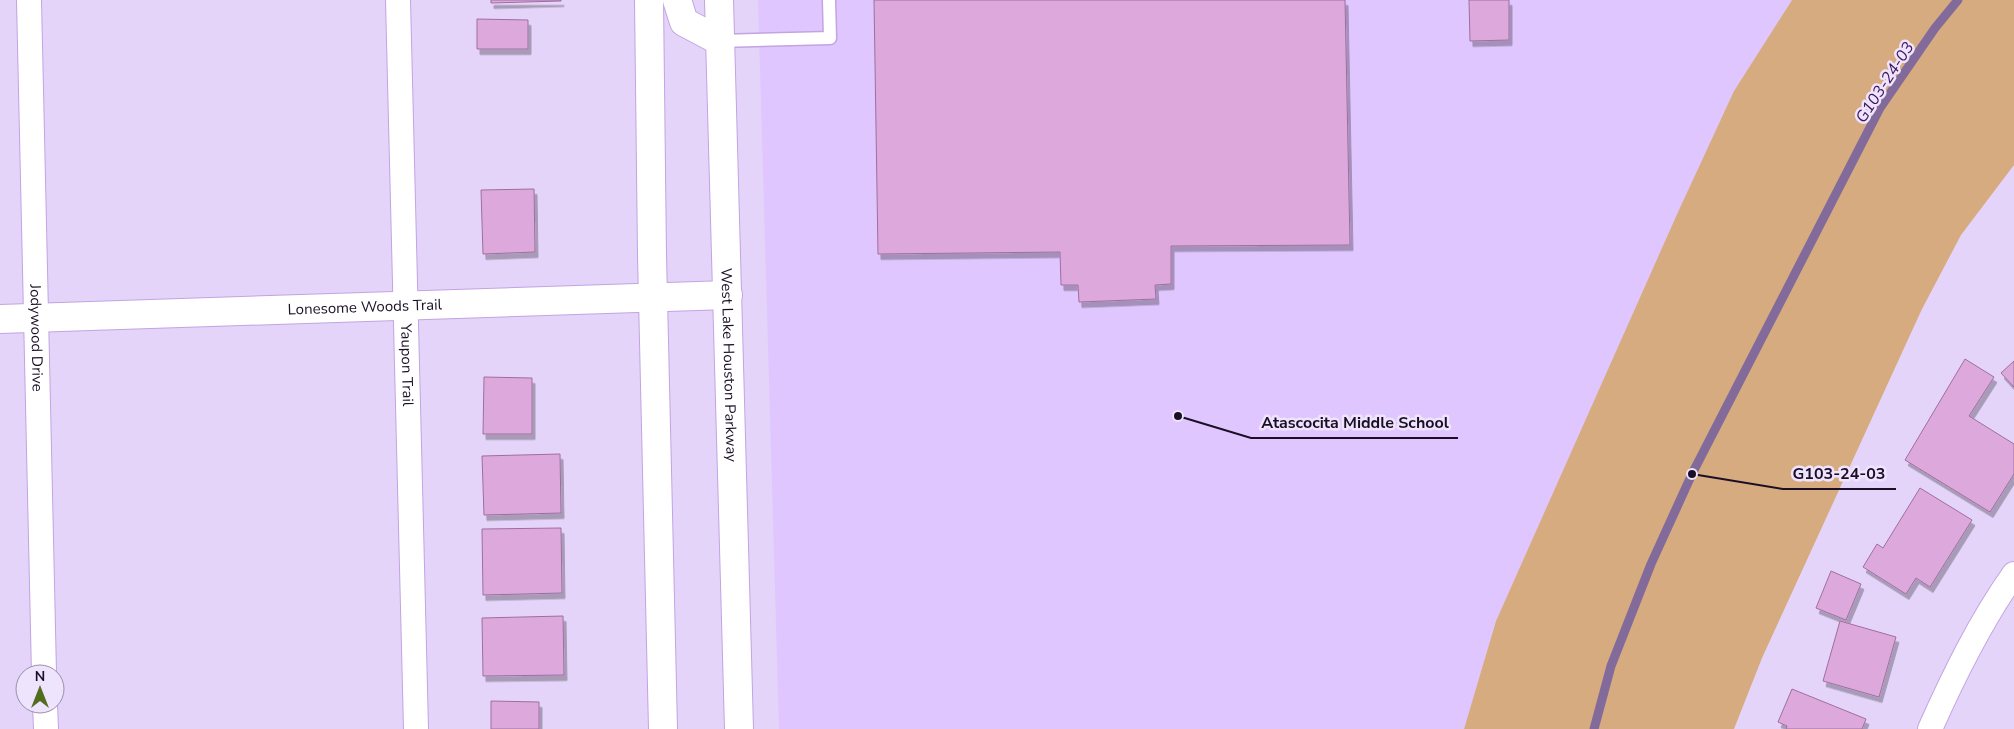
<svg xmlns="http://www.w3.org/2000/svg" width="2014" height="729" font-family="'Nunito Sans',sans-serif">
<defs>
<filter id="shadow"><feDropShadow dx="3" dy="5.5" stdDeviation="0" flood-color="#0004"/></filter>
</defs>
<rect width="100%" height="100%" fill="#e5d4f9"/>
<path fill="#e0c6fe" d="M758,0H1792L1734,91L1678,212L1496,621L1464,729H779Z"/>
<path fill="#d6ab80" d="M1792,0H2014V165L1961,235L1922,309L1762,658L1734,729H1464L1496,621L1678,212L1734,91Z"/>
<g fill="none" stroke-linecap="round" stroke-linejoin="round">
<path stroke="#826b9b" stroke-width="9" d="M1594,729L1611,666L1651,564L1692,474L1880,108L1935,28L1958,0"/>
</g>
<path fill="#dda9dd" stroke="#9e6e9f" filter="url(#shadow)" d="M491,0H561V1L491,3Z
M874,0H1345L1350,245L1171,246V284L1155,285L1156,299L1079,302L1078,285H1061L1060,252L878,254Z
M1469,0H1509V40L1470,41Z
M477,19L528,20V49H477Z
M534,189L535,252L483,254L481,190Z
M1965,359L1994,377L1969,416L2014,444V474L1990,512L1905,460Z
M2014,361V387L2001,373Z
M484,377L532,378V434H483Z
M560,454L561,513L484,515L482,456Z
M1920,488L1972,520L1930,587L1916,578L1906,594L1863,567L1877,544L1883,548Z
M561,528L562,593L483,595L482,529Z
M1831,571L1861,584L1846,620L1816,608Z
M563,616L564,675L483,676L482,618Z
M1840,621L1896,637L1879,697L1823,681Z
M1792,689L1866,719L1862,729H1786L1787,726L1778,722Z
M491,701L539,702V729H491Z"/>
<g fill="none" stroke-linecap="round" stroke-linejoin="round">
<defs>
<path id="lane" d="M720,41L830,38L829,0"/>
<g id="street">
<path id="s1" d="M29,0L44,674"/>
<path id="s2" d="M398,0L416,729"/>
<path d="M45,704L46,729"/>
<path d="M1930,729C1954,675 1980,622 2014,574"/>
</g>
<g id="secondary">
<path id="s3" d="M0,319L728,295"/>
</g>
<g id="primary">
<path d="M649,0L652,255L663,729"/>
<path d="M677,0L684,22L720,41"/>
<path id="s4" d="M719,0L739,729"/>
</g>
</defs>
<use href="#lane" stroke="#c2a4e1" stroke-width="15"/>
<use href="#street" stroke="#c2a4e1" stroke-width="26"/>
<use href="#secondary" stroke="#c2a4e1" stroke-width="30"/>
<use href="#primary" stroke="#c2a4e1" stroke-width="30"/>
<use href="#lane" stroke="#fff" stroke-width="12"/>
<use href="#street" stroke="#fff" stroke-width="24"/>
<use href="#secondary" stroke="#fff" stroke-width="28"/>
<use href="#primary" stroke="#fff" stroke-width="28"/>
</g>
<g text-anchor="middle" stroke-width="5" stroke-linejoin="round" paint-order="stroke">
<g font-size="15" fill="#1a0f25" stroke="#efe4fd">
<text dy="5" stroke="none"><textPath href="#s3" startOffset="365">Lonesome Woods Trail</textPath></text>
<text dy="5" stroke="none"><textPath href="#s1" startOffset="338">Jodywood Drive</textPath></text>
<text dy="5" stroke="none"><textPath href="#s4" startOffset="365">West Lake Houston Parkway</textPath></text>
<text dy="5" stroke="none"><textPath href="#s2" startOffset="365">Yaupon Trail</textPath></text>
</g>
<g font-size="16" font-style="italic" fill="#3b1459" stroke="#efe4fd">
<text transform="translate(1884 82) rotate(-57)" y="6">G103-24-03</text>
</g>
</g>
<path fill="none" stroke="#1a0f25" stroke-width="2" d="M1178 416L1251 438H1458M1692 474L1783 489H1896"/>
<g fill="#1a0f25" stroke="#efe4fd" stroke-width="2">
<circle cx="1178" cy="416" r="5"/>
<circle cx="1692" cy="474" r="5"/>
</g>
<g font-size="16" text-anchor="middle" font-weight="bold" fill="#1a0f25" stroke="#efe4fd" stroke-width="5" stroke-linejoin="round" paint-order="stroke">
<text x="1355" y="428">Atascocita Middle School</text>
<text x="1839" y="479">G103-24-03</text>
</g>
<g transform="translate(40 689)"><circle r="24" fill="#efe4fd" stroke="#9a8fa7"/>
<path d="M0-4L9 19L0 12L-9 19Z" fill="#536d1f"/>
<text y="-8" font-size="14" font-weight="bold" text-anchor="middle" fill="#1a0f25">N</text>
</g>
</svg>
